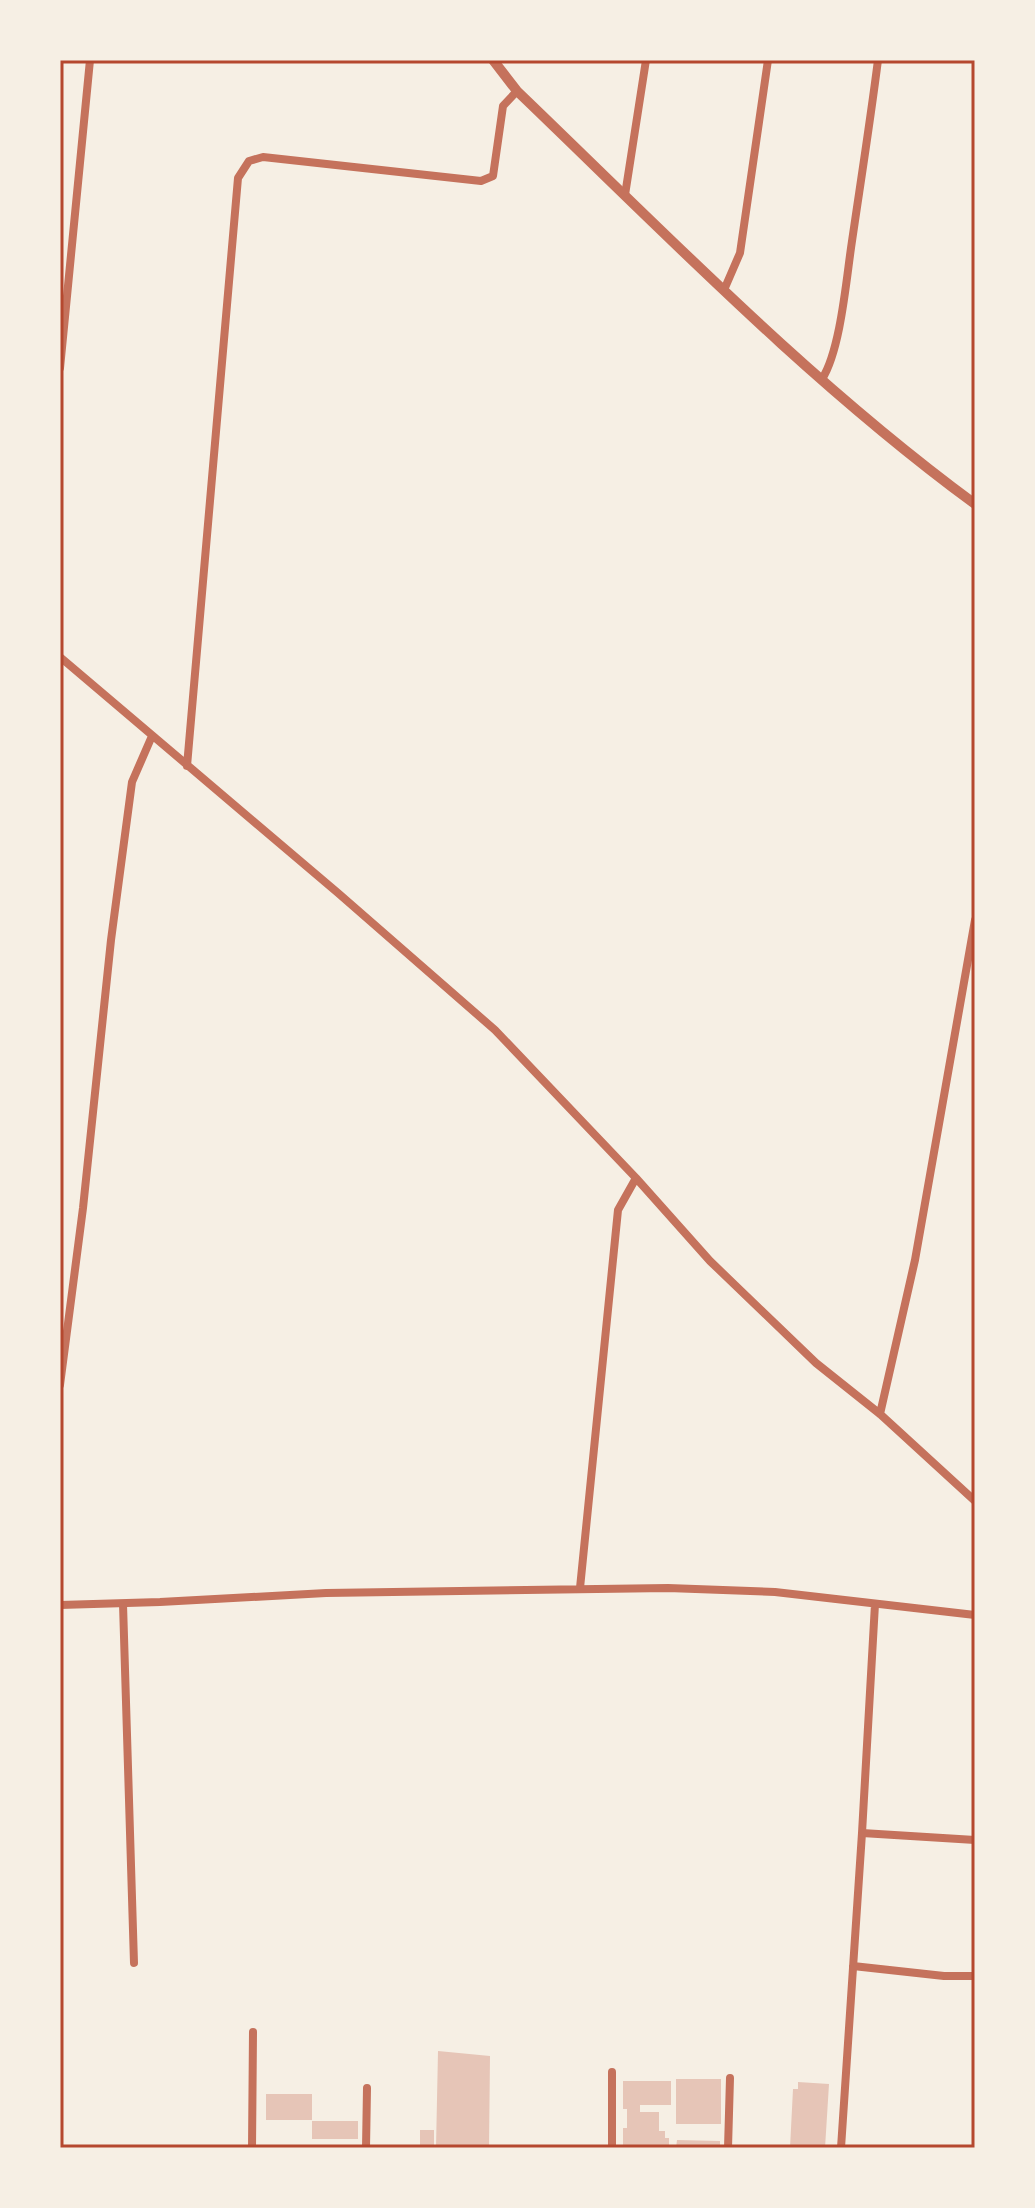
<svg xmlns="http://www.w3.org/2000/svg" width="1035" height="2208" font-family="'IBM Plex Sans',sans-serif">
<rect width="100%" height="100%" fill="#f6efe4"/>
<path fill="#e6c5b7" d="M438,2051L490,2056L489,2148H436Z
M676,2079H721V2124H676Z
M623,2081H671V2105H640V2112H659V2131H665V2138H669V2148H623V2128H627V2109H623Z
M798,2082L829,2084L825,2148H790L793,2089H798Z
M266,2094H312V2120H266Z
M312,2121H358V2139H312Z
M420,2130H434V2148H420Z
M677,2140L720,2141V2148H676Z"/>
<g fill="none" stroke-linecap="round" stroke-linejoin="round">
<path stroke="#c5725c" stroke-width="8" d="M625,195L646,60
M724,290L740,253L768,60
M60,368L90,60
M822,379C840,351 846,283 851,248C860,186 870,123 878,60
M60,657L338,893L495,1030L636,1178L710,1261L816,1363L880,1414L975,1501
M187,766L238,178L249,161L263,157L481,181L493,176L503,106L517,91
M60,1385L83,1208L111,940L132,782L152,736
M880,1414L915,1260L975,920
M580,1588L618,1210L636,1178
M123,1604L134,1963
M60,1605L160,1602L326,1593L668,1588L775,1592L975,1615
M862,1833L975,1840
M853,1966L944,1976H975
M252,2148L253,2032
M366,2148L367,2088
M612,2148V2072
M728,2148L730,2078
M841,2148L862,1833L875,1604"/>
<path stroke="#c5725c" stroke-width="10" d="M493,60L517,91C665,233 809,382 975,504"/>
</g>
<rect width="1035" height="2208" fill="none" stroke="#f6efe4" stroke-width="124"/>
<rect x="62" y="62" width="911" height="2084" fill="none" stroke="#b5482f" stroke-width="3"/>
</svg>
